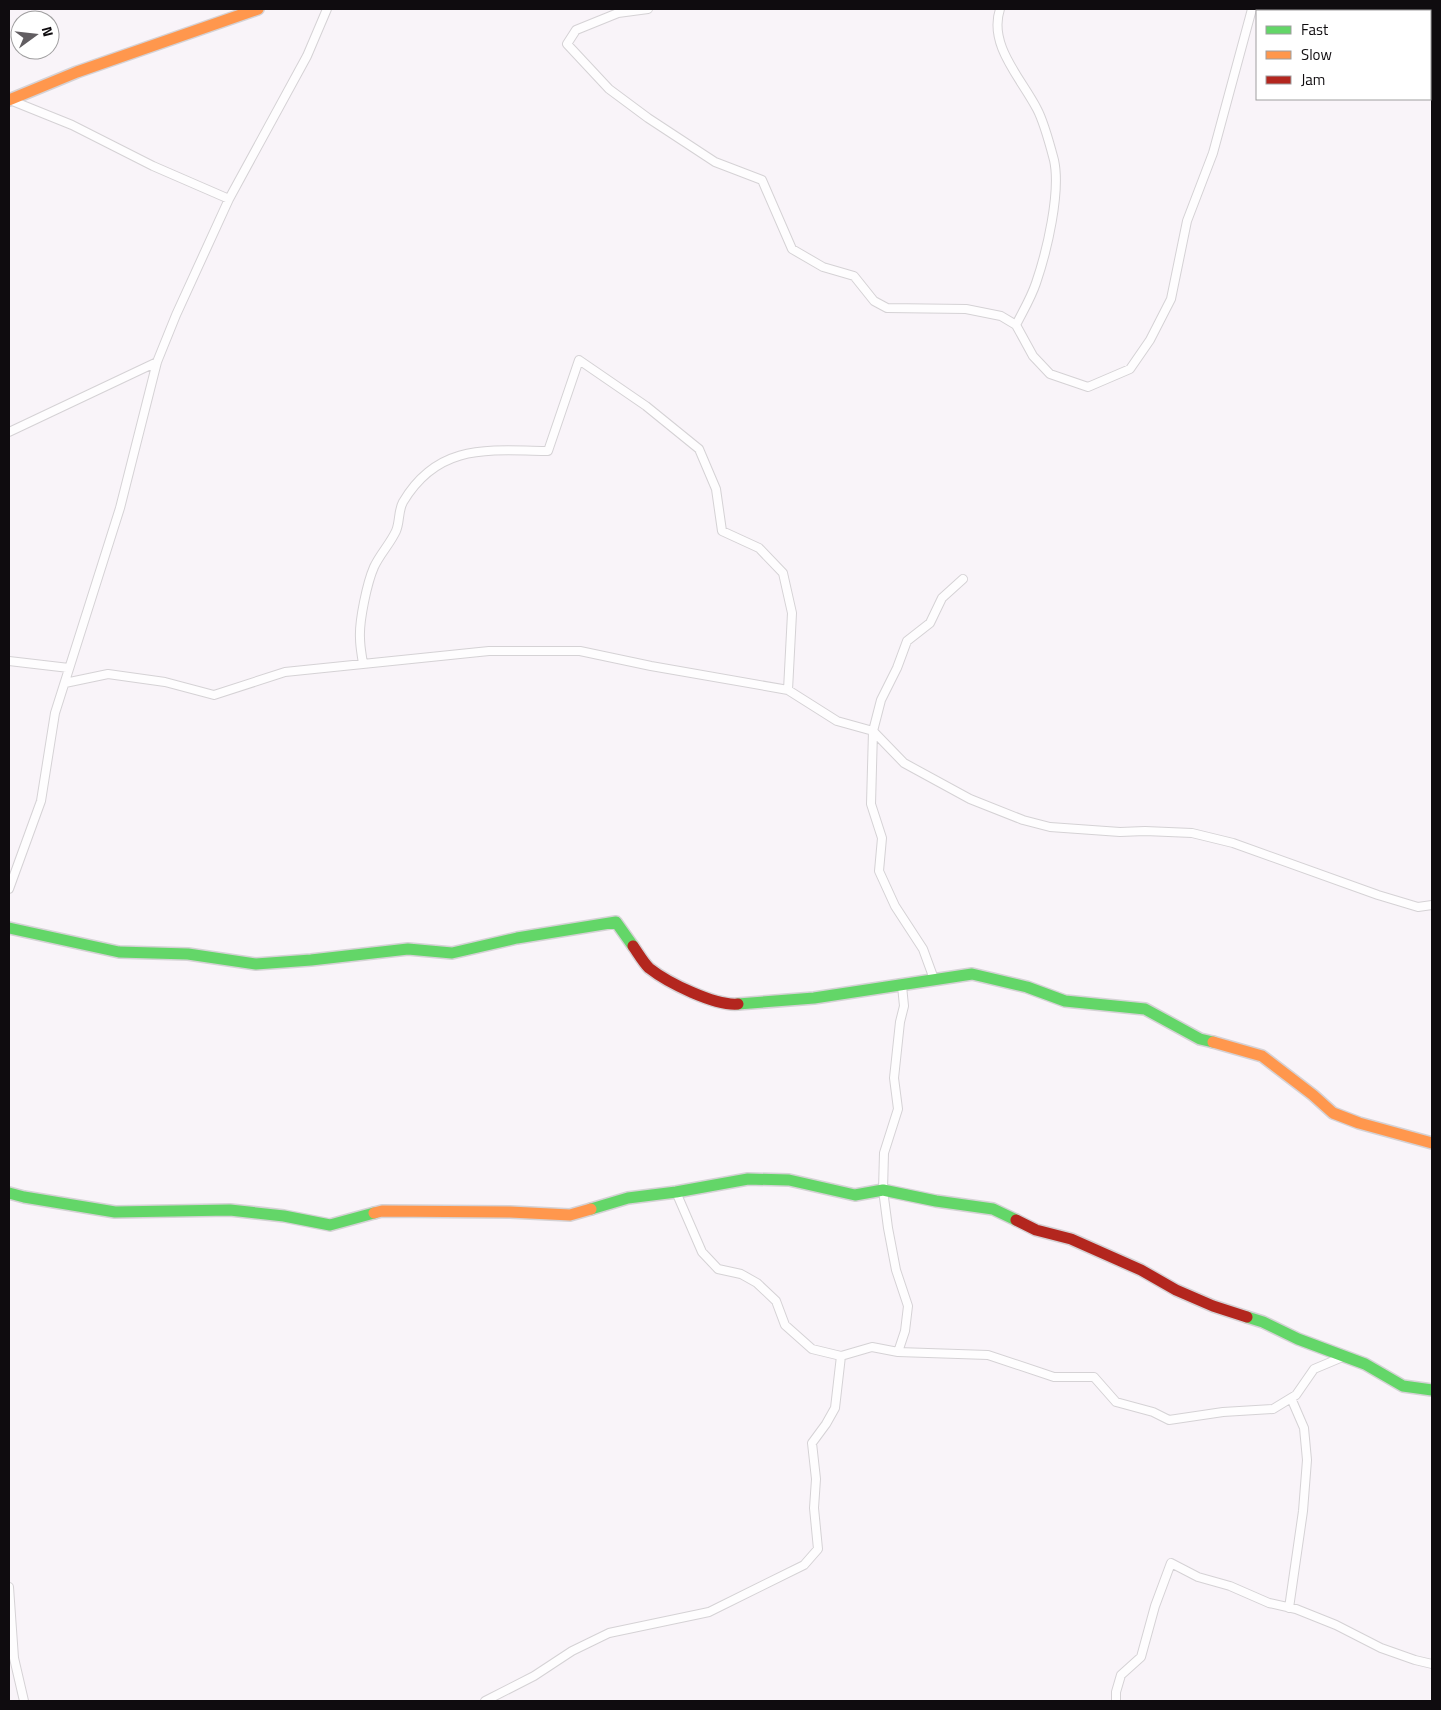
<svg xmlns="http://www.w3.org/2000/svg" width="1441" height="1710" font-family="'Titillium Web',sans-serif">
<rect width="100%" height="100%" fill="#f9f4f9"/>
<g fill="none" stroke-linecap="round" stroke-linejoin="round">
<defs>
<path id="street" d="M648,9L618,13L576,30L567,44L609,89L648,118L715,162L762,180L792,249L823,267L854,276L874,301L887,308L966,309L1001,316L1016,325L1033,356L1050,374L1088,387L1130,369L1150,340L1171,299L1187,221L1213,153L1252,9
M1000,9C988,45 1021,78 1037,109C1044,122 1050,145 1054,160C1061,192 1047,251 1036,283C1031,298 1023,311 1016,325
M10,100L72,125L153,166L229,199
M9,432L157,362
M9,661L69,668
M363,664C362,656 360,647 360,638C359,621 367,583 374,567C380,554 390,544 396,531C400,522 398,511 403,502C438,443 488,450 548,451L579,360L646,406L699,449L716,489L722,531L759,548L783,573L792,613L788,690
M65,683L108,674L165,682L214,695L285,672L489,651H580L651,666L788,690L837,721L873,731L904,763L970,799L1023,820L1050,827L1120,832L1145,831L1192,833L1233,843L1378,895L1418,907L1432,905
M9,889L41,801L55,713L120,508L157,362L176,315L229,199L307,56L327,9
M934,979L923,949L895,906L879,871L882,838L871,804L873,731L881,700L897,668L907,641L930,623L942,598L963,579
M676,1192L702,1252L718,1269L741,1274L757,1283L776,1301L785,1325L812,1349L841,1356
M898,1352L988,1355L1054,1377H1094L1116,1402L1153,1412L1169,1420L1223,1412L1273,1409L1296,1395L1314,1369L1345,1356
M9,1587L14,1658L24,1701
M1289,1608L1303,1511L1307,1460L1304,1428L1291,1398
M485,1701L534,1676L572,1651L609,1633L709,1612L804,1565L818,1549L814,1508L816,1479L812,1443L826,1424L835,1408L841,1356L872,1347L898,1352L905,1331L908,1306L896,1270L888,1228L883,1190L884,1153L898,1109L894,1078L900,1022L904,1006L902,986
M1116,1701V1692L1121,1675L1141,1657L1155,1606L1171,1563L1198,1577L1230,1586L1269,1603L1296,1609L1336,1625L1381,1648L1415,1660L1432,1664"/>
<path id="fast" d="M9,928L119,952L188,954L256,964L311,960L408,949L452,953L517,938L616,922L633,946
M738,1004L814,998L972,974L1027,987L1065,1001L1145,1009L1200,1039L1213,1042
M9,1193L24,1197L115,1212L230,1210L284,1216L330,1225L374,1213
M591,1209L628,1198L676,1192L748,1179L789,1180L855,1195L883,1190L936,1201L993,1209L1016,1220
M1247,1317L1263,1322L1298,1339L1365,1364L1403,1386L1432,1390"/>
<path id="slow" d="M9,100L77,72L258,9
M1213,1042L1262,1056L1313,1095L1333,1113L1359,1123L1432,1143
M374,1213L382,1211L510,1212L570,1215L591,1209"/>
<path id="jam" d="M633,946C638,953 643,962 649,968C668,983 715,1006 738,1004
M1016,1220L1036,1230L1071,1239L1141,1270L1176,1290L1213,1306L1247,1317"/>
</defs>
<use href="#street" stroke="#d5d2d5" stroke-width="10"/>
<use href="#fast" stroke="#d5d2d5" stroke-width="14"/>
<use href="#slow" stroke="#d5d2d5" stroke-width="14"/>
<use href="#jam" stroke="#d5d2d5" stroke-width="14"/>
<use href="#street" stroke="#fefdfe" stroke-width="8"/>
<use href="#fast" stroke="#63d668" stroke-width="11"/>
<use href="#slow" stroke="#ff974d" stroke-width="11"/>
<use href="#jam" stroke="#b3261e" stroke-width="11"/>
</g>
<rect width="1441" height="1710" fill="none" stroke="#0f0c0f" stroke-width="20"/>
<rect x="1256" y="10" width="175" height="90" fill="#ffffff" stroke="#9f9e9f"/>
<rect x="1266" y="26" width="25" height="8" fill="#63d668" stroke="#9f9e9f"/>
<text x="1301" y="35" font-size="15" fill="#0f0c0f">Fast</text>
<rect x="1266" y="51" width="25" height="8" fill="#ff974d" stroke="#9f9e9f"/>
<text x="1301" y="60" font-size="15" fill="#0f0c0f">Slow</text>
<rect x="1266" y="76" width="25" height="8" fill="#b3261e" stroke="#9f9e9f"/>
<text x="1301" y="85" font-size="15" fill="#0f0c0f">Jam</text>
<g transform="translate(35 35) rotate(75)"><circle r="24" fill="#ffffff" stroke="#9f9e9f"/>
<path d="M0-4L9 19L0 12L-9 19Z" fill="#615d61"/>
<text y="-8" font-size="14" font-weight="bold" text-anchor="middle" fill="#0f0c0f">N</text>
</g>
</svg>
